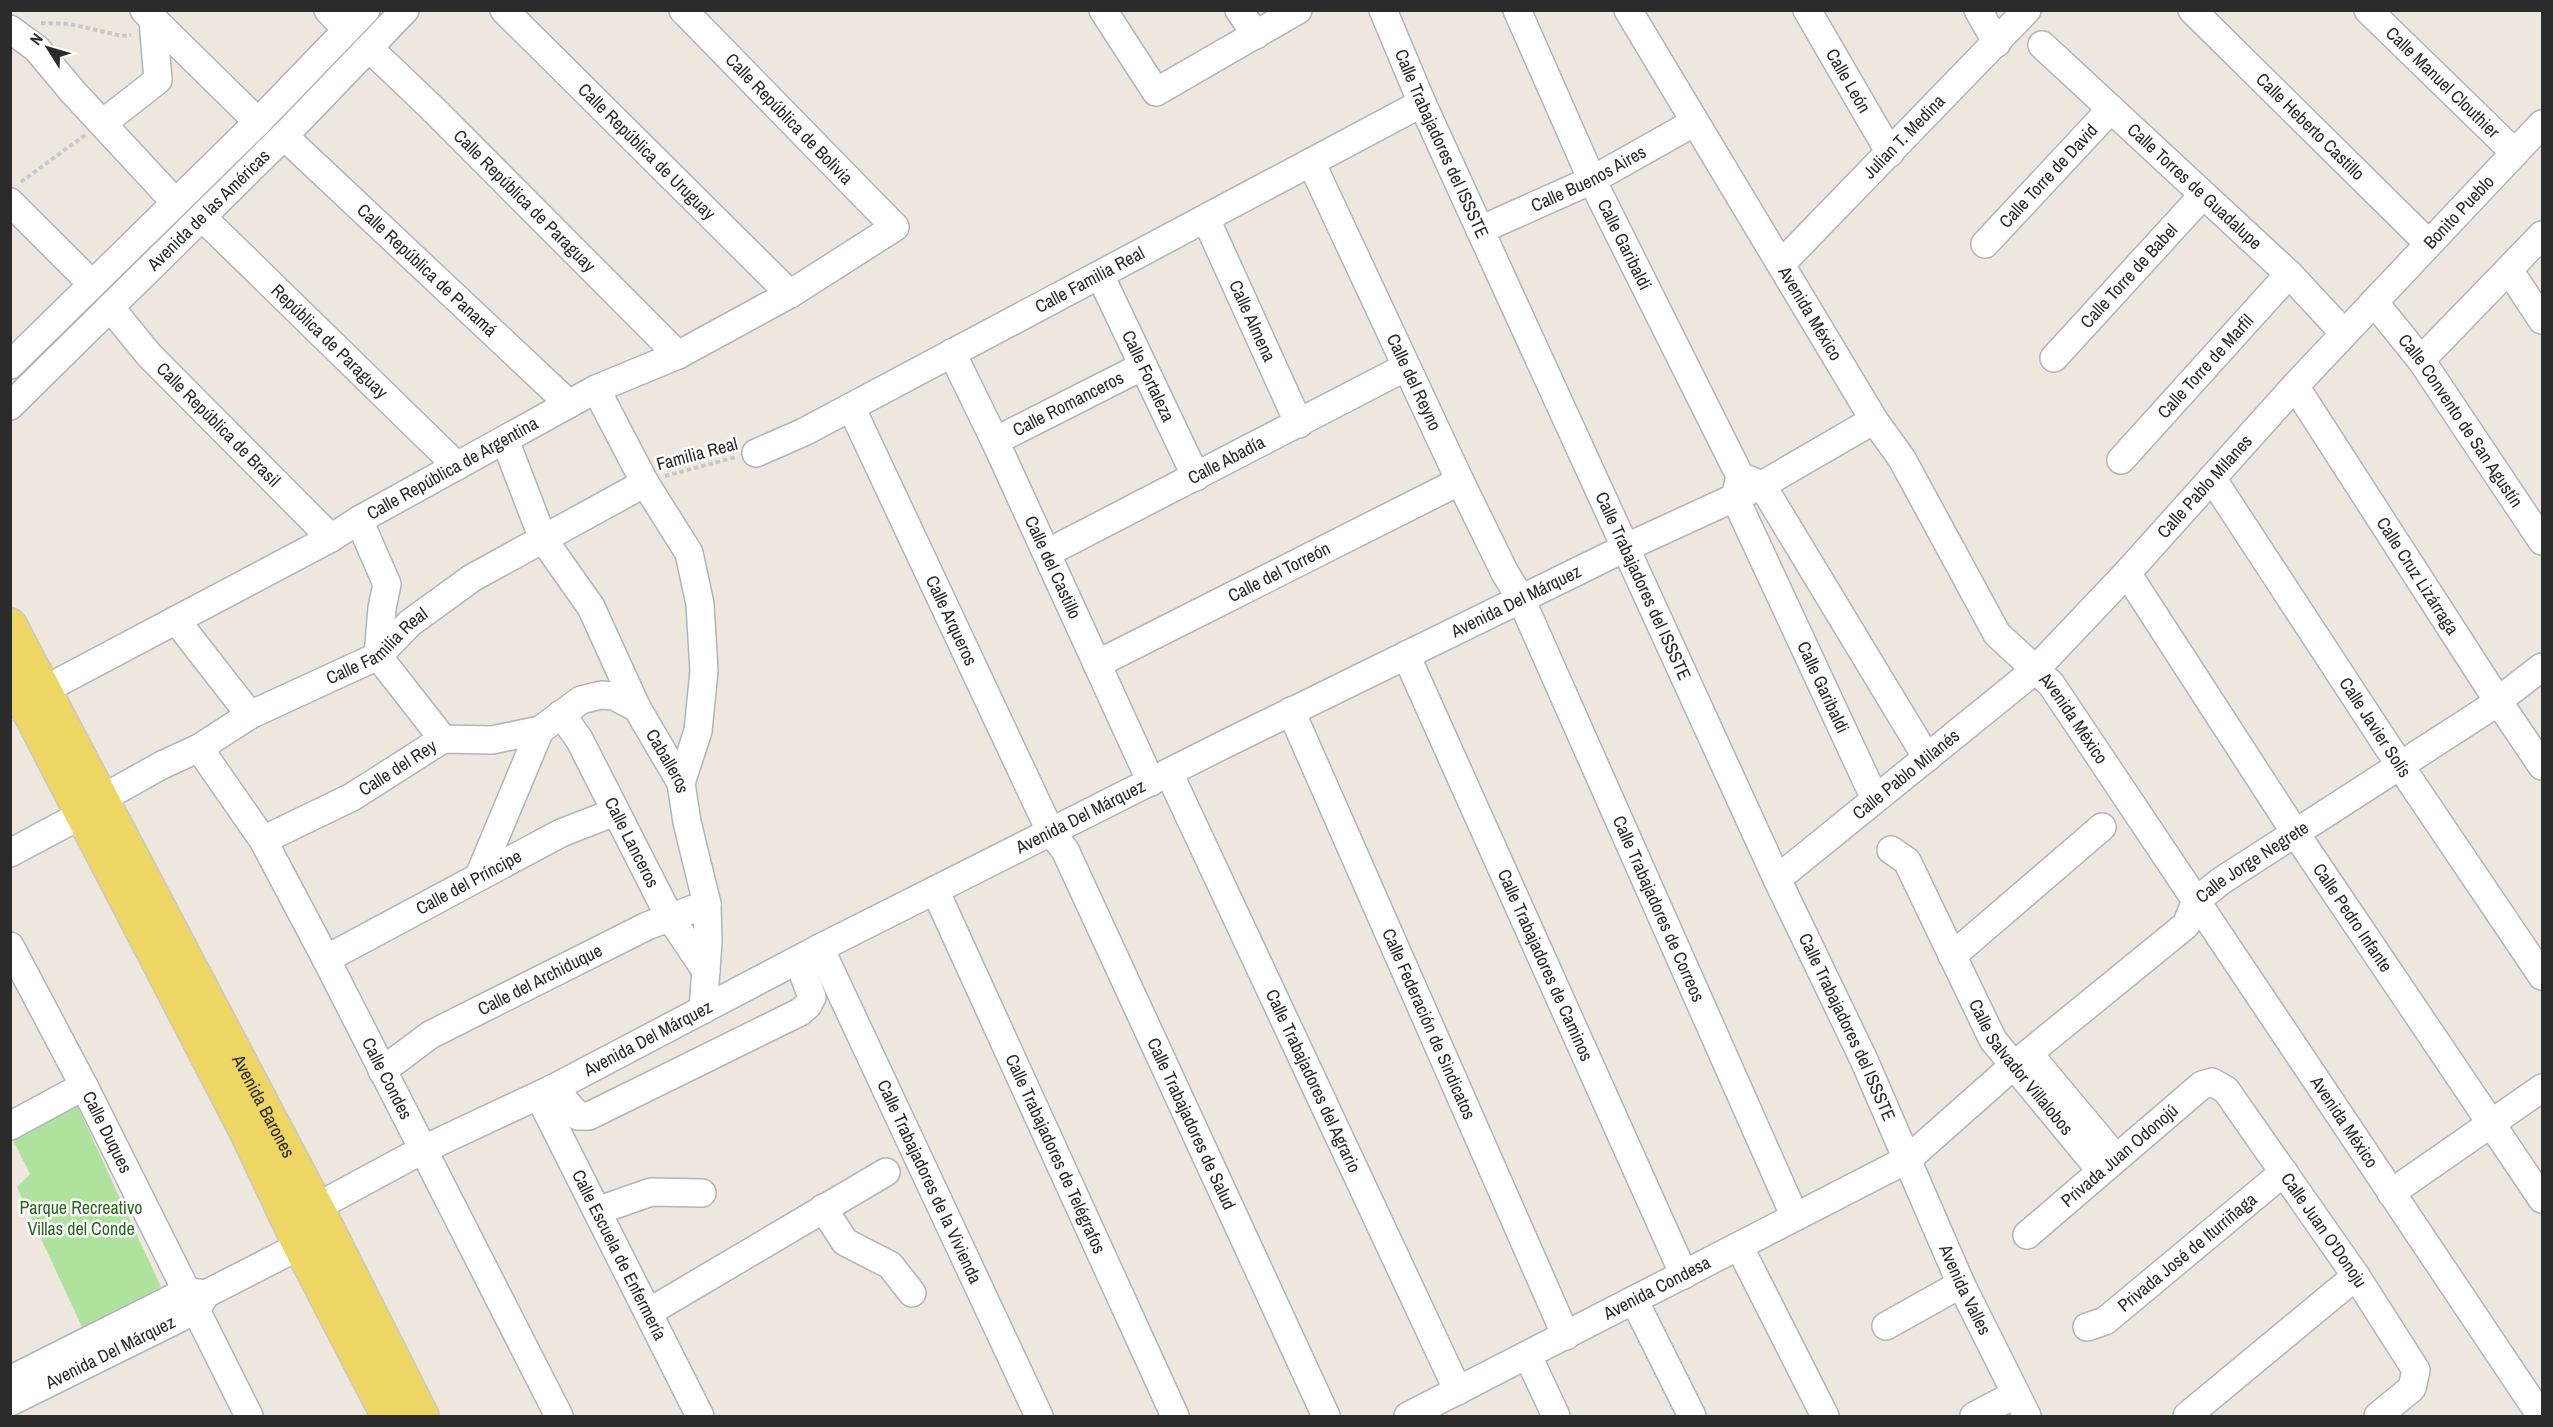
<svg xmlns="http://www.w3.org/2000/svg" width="2553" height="1427" font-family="'Archivo Narrow',sans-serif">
<rect width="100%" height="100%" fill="#ede7de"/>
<path fill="#afe29c" d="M74,1099L161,1287L82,1327L17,1187L30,1174L11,1136Z"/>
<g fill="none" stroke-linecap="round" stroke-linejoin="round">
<defs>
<g id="minor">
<path d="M144,10L258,122"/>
<path d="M328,10L347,30"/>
<path id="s1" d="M504,10L790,294"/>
<path d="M1103,10L1156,92L1298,10"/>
<path d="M1239,10L1256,35"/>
<path id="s2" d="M1383,10L1422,103L1777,879L1864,1060L1961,1284L2027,1416"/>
<path id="s3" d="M1517,10L1592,180L1740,476L1735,498L1875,799"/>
<path id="s4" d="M1628,10L1874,420L1902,459L1997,634L2051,684L2541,1416"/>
<path id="s5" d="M1807,10L1890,153"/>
<path d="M1978,10L1997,43"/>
<path id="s6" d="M2192,10L2428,243"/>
<path id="s7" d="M2368,10L2515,153"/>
<path d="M10,29L37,49L73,92L175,202"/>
<path id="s8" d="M2042,45L2289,274L2344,333"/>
<path id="s9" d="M369,48L433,109L678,355"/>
<path d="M103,123L158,80L153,21"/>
<path id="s10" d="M284,136L569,404"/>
<path id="s11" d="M1311,162L1460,481L1505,573L1521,599L1795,1217"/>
<path d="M10,202L92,284"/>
<path id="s12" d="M202,217L457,466"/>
<path id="s13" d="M1206,219L1299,424"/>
<path id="s14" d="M1480,230L1592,180L1695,122"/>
<path id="s15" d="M1985,244L2111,109"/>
<path id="s16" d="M1781,264L2027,10"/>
<path d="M2509,270L2542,320"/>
<path id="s17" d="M1100,275L1196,477"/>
<path id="s18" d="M2374,302L2421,360L2542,541"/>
<path id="s19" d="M110,307L149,355L331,538"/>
<path id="s20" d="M952,353L995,441L1151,782"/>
<path id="s21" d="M2054,358L2203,195"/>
<path d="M2421,360L2542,235"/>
<path d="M10,365L258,122L366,10"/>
<path id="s22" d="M2295,386L2498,701L2542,766"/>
<path d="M596,389L645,483L689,553L700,604L704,671L698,731L681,783"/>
<path id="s23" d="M10,406L284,136L405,10"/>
<path id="s24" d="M851,407L1051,833L1065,850L1326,1416"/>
<path id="s25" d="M505,440L543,539L591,607L637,708L681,783L687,822L707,904L708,942L703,1010"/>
<path id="s26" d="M995,441L1143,366"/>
<path id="s27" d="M756,453L804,432L1422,103"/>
<path id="s28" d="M2121,460L2289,274"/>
<path id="s29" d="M2212,478L2401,767L2542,976"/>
<path d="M1747,479L1762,485L1927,758"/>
<path d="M359,520L387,584L382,608L378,656L443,739"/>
<path id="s30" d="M1047,553L1406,367"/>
<path id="s31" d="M2127,573L2296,834L2542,1199"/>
<path d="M176,620L250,715"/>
<path id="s32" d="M1406,655L1684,1275"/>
<path id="s33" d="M1097,664L1460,481"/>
<path id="s34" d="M27,699L331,538L359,520L596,389L678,355L790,294L895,227L683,10"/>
<path id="s35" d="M1291,711L1566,1336"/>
<path id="s36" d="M561,714L579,739L669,916L706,971"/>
<path id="s37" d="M199,748L263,840L326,959L559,1416"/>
<path id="s38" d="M1169,773L1458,1391"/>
<path id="s39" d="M263,840L352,797L443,739L492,740L540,730L581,700L601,695L614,696L637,708"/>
<path id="s40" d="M1891,850L1907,861L1993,1040L2101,1171"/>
<path id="s41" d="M10,853L83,814L103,798L162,765L199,748L250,715L378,656L410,623L472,578L645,483"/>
<path d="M479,876L540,730"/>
<path id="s42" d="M1777,879L2035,670L2127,573L2295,386L2542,124"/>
<path id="s43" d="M935,890L1175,1416"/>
<path id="s44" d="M10,946L84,1086L249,1416"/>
<path id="s45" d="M820,948L1039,1416"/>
<path d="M1952,956L2102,827"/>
<path id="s46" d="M326,959L561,833L615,812"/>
<path d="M2029,1054L2116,1158"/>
<path id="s47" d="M382,1071L430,1035L647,926L707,904"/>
<path d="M554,1088L578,1116H589L800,1012L808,1005L812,997L798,960"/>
<path id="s48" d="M539,1096L700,1416"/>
<path d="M10,1126L84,1086"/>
<path d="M2391,1193L2542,1088"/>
<path d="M823,1208L845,1242L890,1265L912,1293"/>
<path d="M597,1211L651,1192L702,1193"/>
<path id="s49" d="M298,1217L424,1149L554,1088L820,948L1223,745L1627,547L1762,485L1874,420"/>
<path id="s50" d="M2027,1235L2202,1085L2212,1082L2226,1090L2356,1276L2416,1370L2412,1388L2378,1416"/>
<path d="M1739,1246L1825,1416"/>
<path d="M1634,1300L1692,1416"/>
<path d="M649,1312L886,1172"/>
<path d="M1886,1326L1961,1284"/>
<path id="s51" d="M2087,1327L2105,1321L2284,1172"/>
<path d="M1528,1356L1556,1416"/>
<path d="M10,1380L187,1291L205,1294"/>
<path id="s52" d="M10,1402L196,1310L206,1294L319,1236"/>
<path id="s53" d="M1408,1416L1908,1159L2013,1066L2186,925L2196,901L2221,881L2486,710L2542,667"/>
<path d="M1974,1416L2016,1394"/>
<path d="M2187,1416L2356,1276"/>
</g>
<g id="major">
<path id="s54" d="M10,625L317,1208L422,1416"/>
<path d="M10,675L247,1133L300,1246L388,1416"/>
</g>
</defs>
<use href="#minor" stroke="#b1b3be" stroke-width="30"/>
<use href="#major" stroke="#c8c8c8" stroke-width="36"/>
<path stroke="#c8c8c8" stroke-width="4" stroke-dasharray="4.5 3" stroke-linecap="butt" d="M41,23L70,24L122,36L131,35
M21,182L85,135
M665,476L736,457"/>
<use href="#minor" stroke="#fff" stroke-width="27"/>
<use href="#major" stroke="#edd663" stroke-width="33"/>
</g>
<g text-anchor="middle" stroke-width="5" stroke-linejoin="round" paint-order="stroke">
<g font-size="18" fill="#2b2b2b" stroke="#fff">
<text dy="6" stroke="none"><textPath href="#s5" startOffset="82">Calle León</textPath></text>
<text dy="6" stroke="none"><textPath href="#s7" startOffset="104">Calle Manuel Clouthier</textPath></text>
<text transform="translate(789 119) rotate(46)" y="6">Calle República de Bolivia</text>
<text dy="6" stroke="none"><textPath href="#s6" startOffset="166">Calle Heberto Castillo</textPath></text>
<text dy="6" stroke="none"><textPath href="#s16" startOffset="177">Julian T. Medina</textPath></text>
<text dy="6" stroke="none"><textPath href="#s2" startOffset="146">Calle Trabajadores del ISSSTE</textPath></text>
<text dy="6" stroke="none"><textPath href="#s1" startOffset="201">Calle República de Uruguay</textPath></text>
<text dy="6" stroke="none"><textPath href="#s15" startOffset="93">Calle Torre de David</textPath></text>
<text dy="6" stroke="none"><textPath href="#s14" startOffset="120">Calle Buenos Aires</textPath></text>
<text dy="6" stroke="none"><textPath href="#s8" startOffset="208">Calle Torres de Guadalupe</textPath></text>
<text dy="6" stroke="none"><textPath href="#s9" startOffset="218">Calle República de Paraguay</textPath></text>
<text dy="6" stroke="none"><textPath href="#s23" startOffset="279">Avenida de las Américas</textPath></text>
<text dy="6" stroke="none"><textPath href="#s42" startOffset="956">Bonito Pueblo</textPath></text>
<text dy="6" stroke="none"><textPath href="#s3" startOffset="258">Calle Garibaldi</textPath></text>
<text dy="6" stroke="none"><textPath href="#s10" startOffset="196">Calle República de Panamá</textPath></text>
<text dy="6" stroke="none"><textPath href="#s21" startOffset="111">Calle Torre de Babel</textPath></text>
<text dy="6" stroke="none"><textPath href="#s27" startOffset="376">Calle Familia Real</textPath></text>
<text dy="6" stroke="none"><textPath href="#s4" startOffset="354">Avenida México</textPath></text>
<text dy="6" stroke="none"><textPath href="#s13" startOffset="112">Calle Almena</textPath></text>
<text dy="6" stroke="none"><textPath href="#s12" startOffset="178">República de Paraguay</textPath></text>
<text dy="6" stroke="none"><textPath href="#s28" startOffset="126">Calle Torre de Marfil</textPath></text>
<text dy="6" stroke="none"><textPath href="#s17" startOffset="112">Calle Fortaleza</textPath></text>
<text dy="6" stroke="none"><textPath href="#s11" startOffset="243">Calle del Reyno</textPath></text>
<text dy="6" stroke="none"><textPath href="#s26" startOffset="82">Calle Romanceros</textPath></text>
<text dy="6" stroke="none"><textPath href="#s18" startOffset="147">Calle Convento de San Agustín</textPath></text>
<text dy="6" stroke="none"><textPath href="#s19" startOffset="160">Calle República de Brasil</textPath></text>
<text transform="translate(697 454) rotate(-15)" y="6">Familia Real</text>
<text dy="6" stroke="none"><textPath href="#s30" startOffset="202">Calle Abadía</textPath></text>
<text dy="6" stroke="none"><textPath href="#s34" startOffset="484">Calle República de Argentina</textPath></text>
<text dy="6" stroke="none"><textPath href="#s42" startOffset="582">Calle Pablo Milanes</textPath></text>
<text dy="6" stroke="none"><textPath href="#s20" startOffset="237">Calle del Castillo</textPath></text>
<text dy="6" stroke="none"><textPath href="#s33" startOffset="204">Calle del Torreón</textPath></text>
<text dy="6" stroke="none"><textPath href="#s22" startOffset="226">Calle Cruz Lizárraga</textPath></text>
<text dy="6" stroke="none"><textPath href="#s2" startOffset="632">Calle Trabajadores del ISSSTE</textPath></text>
<text dy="6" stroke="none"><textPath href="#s49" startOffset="1365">Avenida Del Márquez</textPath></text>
<text dy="6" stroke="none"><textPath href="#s24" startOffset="236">Calle Arqueros</textPath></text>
<text dy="6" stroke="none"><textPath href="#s41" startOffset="423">Calle Familia Real</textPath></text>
<text dy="6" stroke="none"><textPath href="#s3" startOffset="748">Calle Garibaldi</textPath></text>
<text dy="6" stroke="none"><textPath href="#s4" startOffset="840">Avenida México</textPath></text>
<text dy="6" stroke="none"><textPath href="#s29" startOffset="298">Calle Javier Solís</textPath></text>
<text dy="6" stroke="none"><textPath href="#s25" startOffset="362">Caballeros</textPath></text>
<text dy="6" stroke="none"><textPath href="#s39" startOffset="153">Calle del Rey</textPath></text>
<text dy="6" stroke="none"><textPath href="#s42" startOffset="166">Calle Pablo Milanés</textPath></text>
<text dy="6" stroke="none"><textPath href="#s49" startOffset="879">Avenida Del Márquez</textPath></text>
<text dy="6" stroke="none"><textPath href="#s36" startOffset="147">Calle Lanceros</textPath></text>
<text dy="6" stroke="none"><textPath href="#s53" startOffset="1020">Calle Jorge Negrete</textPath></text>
<text dy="6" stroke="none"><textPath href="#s46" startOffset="162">Calle del Príncipe</textPath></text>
<text dy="6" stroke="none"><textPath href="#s11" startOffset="824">Calle Trabajadores de Correos</textPath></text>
<text dy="6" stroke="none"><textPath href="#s31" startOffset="412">Calle Pedro Infante</textPath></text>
<text dy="6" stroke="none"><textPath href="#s32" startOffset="340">Calle Trabajadores de Caminos</textPath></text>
<text dy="6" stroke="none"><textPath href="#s47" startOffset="183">Calle del Archiduque</textPath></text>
<text dy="6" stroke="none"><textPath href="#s35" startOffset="342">Calle Federación de Sindicatos</textPath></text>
<text dy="6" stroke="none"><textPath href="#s2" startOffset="1118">Calle Trabajadores del ISSSTE</textPath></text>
<text dy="6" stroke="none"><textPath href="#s49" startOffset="393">Avenida Del Márquez</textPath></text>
<text dy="6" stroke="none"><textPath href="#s40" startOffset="256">Calle Salvador Villalobos</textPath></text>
<text dy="6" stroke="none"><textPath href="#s37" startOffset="381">Calle Condes</textPath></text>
<text dy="6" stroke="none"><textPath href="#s38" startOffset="340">Calle Trabajadores del Agrario</textPath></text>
<text dy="6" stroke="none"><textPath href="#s54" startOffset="544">Avenida Barones</textPath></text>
<text dy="6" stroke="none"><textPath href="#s24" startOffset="794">Calle Trabajadores de Salud</textPath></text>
<text dy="6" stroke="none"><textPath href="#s4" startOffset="1326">Avenida México</textPath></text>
<text dy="6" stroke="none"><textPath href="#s44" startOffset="210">Calle Duques</textPath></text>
<text dy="6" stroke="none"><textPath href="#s43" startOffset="290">Calle Trabajadores de Telégrafos</textPath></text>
<text dy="6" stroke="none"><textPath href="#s50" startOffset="122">Privada Juan Odonojú</textPath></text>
<text dy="6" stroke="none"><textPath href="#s45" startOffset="258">Calle Trabajadores de la Vivienda</textPath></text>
<text dy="6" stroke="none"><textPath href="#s50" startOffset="428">Calle Juan O'Donoju</textPath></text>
<text dy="6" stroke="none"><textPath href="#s51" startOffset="126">Privada José de Iturriñaga</textPath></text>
<text dy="6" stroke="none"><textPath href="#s48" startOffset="178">Calle Escuela de Enfermería</textPath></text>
<text dy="6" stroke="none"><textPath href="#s53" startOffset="280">Avenida Condesa</textPath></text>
<text dy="6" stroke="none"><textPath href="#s2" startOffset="1406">Avenida Valles</textPath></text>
<text dy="6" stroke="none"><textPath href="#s52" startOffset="112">Avenida Del Márquez</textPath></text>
</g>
<g font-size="18" fill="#27671c" stroke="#fff">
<text x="81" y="1214">Parque Recreativo<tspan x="81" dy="21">Villas del Conde</tspan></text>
</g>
</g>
<rect width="2553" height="1427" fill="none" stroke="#2b2b2b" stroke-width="24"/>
<g transform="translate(48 48) rotate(307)" stroke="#ffffff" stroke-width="4.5" paint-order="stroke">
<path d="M0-4.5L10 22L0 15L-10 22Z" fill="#2b2b2b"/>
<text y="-9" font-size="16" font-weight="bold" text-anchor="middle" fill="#2b2b2b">N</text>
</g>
</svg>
